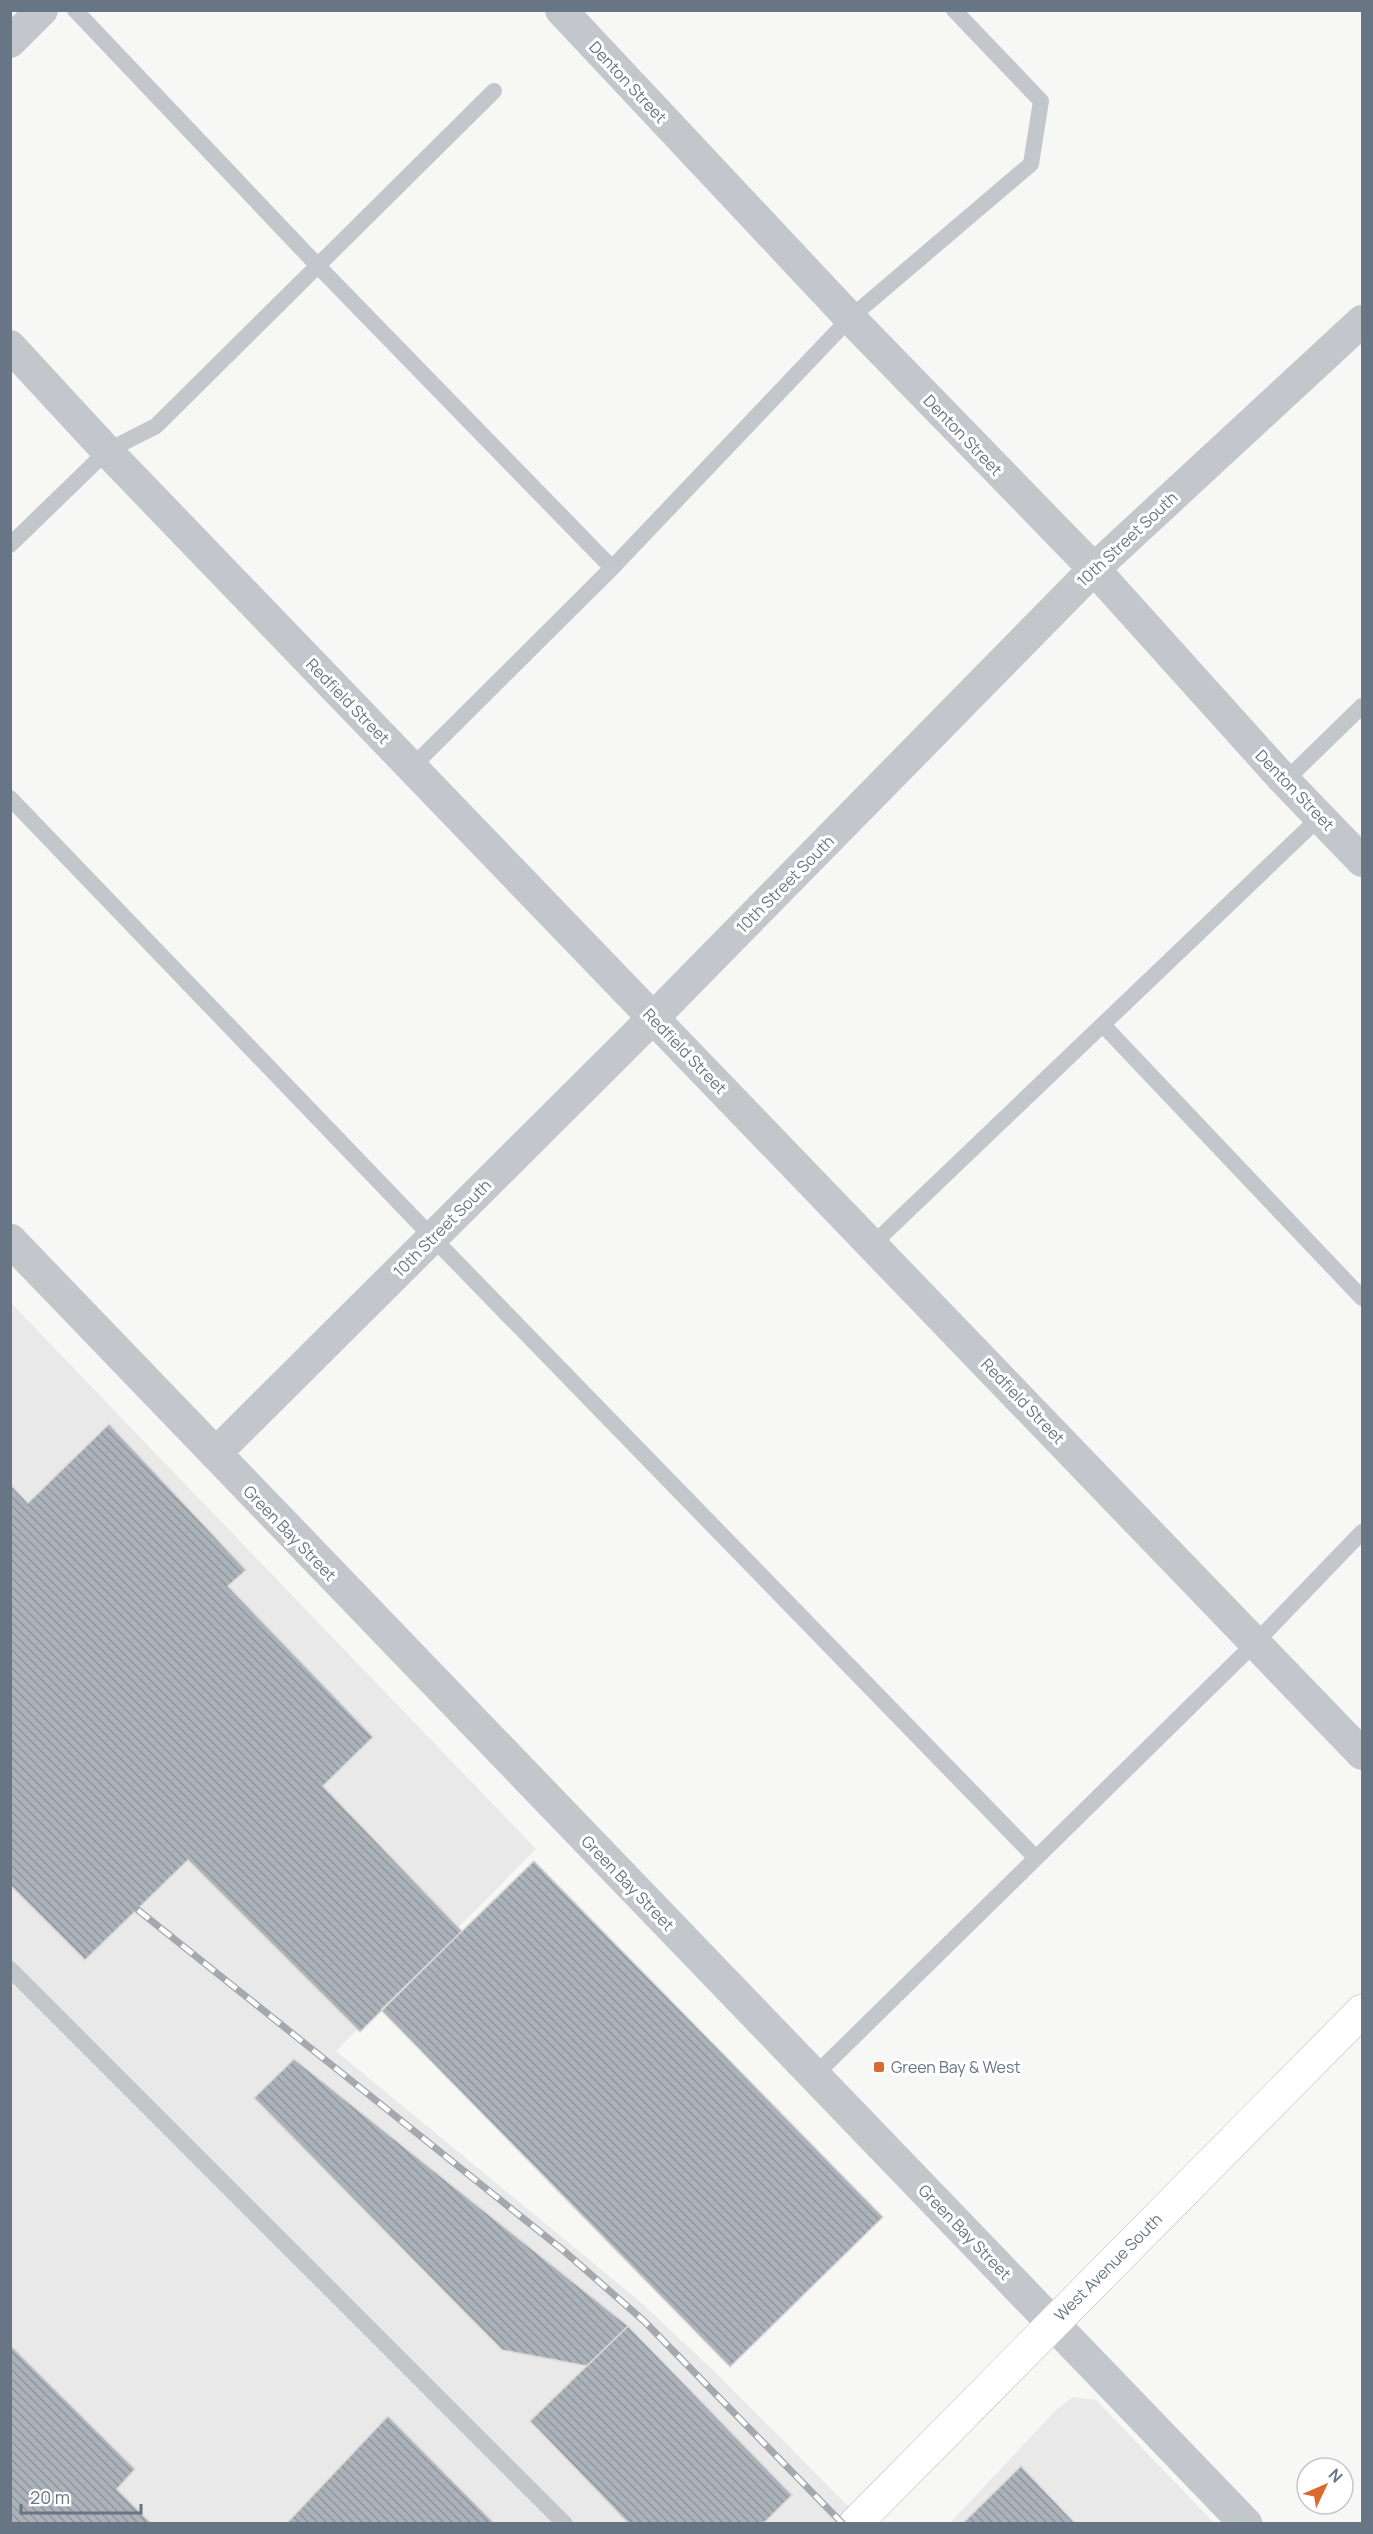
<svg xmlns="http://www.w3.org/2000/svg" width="1373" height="2534" font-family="Manrope,sans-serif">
<defs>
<pattern id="building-back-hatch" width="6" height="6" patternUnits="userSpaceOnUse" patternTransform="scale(1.5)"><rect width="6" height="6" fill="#acb2b9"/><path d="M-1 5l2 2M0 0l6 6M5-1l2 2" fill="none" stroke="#90959c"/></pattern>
</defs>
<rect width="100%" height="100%" fill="#f7f8f5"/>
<path fill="#e8e9e8" d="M10,1302L536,1849L336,2051L638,2300L713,2370L865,2523H11Z
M1073,2397L1096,2400L1214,2523L949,2524L1056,2410Z"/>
<path fill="url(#building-back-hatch)" stroke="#d9d9d7" stroke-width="1.5" d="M109,1424L246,1570L228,1586L373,1737L323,1786L462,1931L360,2032L188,1860L85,1960L10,1885V1484L28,1503Z
M534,1861L883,2217L730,2367L381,2010Z
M294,2059L628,2326L587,2366L502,2350L254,2098Z
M628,2326L792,2495L763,2524H629L530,2421Z
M10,2345L135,2469L117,2489L152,2524H10Z
M388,2416L495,2524H286Z
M1021,2466L1076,2524H962Z"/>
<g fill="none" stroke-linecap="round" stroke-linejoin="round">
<defs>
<path id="primary" d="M855,2524L1362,2011"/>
</defs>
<use href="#primary" stroke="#b6babe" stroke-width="34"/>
<path stroke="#c3c6ca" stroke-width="16" d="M75,10L318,266L612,568
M10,545L107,451L156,426L494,91
M412,767L612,568L850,318L1031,164L1041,101L954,10
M1285,781L1362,706
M10,798L432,1237L1036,1858
M1103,1025L1362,1298
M872,1245L1321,816
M10,1969L565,2524
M814,2076L1255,1643L1362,1532"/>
<path stroke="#c3c6ca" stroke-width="32" d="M561,10L850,318L1094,569L1285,781L1362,861
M10,42L42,10
M10,346L107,451L1362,1754
M215,1454L653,1018L1094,569L1362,321"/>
<path stroke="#c3c6ca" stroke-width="33" d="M10,1240L1246,2524"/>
<use href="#primary" stroke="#fff" stroke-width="33"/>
<defs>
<path id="rail" d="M138,1910L564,2251L644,2321L843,2524"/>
</defs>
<use href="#rail" stroke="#a4a9af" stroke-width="7"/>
<use href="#rail" stroke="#fff" stroke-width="4.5" stroke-dasharray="14" stroke-linecap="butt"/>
</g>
<rect fill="#db6a31" stroke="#fff" stroke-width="2" x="873" y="2061" width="12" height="12" rx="3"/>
<g text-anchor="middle" stroke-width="6" stroke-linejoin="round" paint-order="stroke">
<g font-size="16" fill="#687585" stroke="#fff">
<text transform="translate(628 82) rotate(47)" y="6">Denton Street</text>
<text transform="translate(963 435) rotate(46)" y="6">Denton Street</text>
<text transform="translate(1127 539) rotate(-43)" y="6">10th Street South</text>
<text transform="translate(348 701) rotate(46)" y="6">Redfield Street</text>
<text transform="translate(1295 790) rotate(46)" y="6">Denton Street</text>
<text transform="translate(785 884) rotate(-45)" y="6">10th Street South</text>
<text transform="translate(685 1051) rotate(46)" y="6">Redfield Street</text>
<text transform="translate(442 1228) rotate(-45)" y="6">10th Street South</text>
<text transform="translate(1023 1401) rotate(46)" y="6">Redfield Street</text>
<text transform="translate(290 1533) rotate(46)" y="6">Green Bay Street</text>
<text transform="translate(628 1883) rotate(46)" y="6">Green Bay Street</text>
<text transform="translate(965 2232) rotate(46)" y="6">Green Bay Street</text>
<text transform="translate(1108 2267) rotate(-45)" y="6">West Avenue South</text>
</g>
<g font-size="16" fill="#687585" stroke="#fff" text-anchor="start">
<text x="891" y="2073">Green Bay &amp; West</text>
</g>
</g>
<rect width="1373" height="2534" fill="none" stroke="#687585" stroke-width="24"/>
<g transform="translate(1325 2486) rotate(46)"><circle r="28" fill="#ffffff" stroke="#c3c8ce" stroke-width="1.5"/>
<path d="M0-4.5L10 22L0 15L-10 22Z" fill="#db6a31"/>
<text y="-9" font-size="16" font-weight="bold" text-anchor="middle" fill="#687585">N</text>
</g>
<path d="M21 2504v9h120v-9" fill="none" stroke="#687585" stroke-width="3"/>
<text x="30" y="2504" font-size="18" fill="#687585" stroke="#ffffff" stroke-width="4.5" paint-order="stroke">20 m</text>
</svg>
